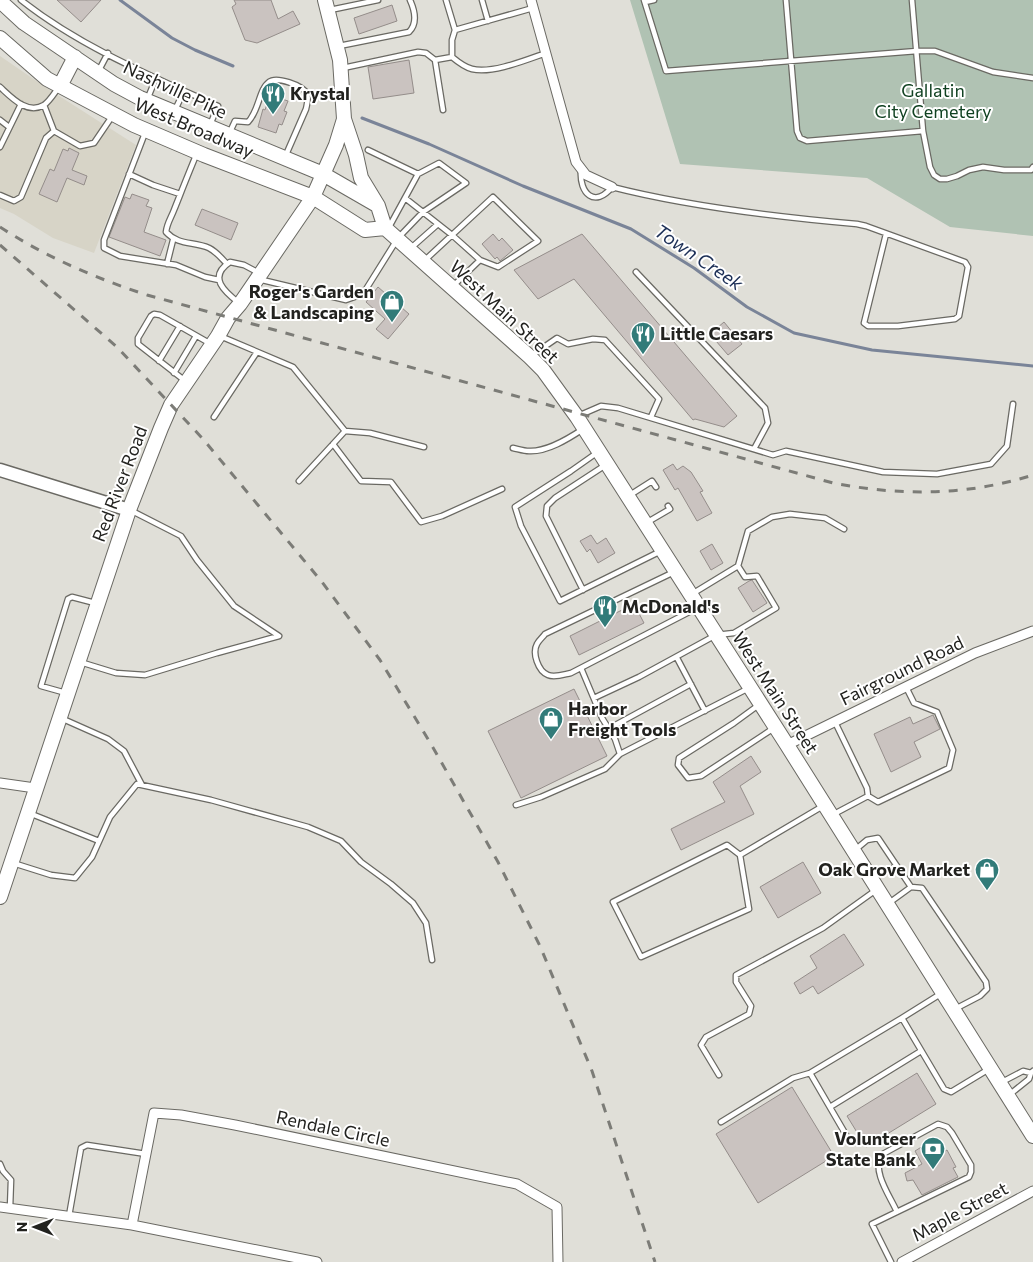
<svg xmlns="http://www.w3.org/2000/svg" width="1033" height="1262" font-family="Commissioner,sans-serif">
<rect width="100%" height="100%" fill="#e0dfd8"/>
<path fill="#d7d4c7" d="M0,56L45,87L136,145L94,253L53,238L14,214L0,208Z"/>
<path fill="#b0c2b3" d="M630,0H1033V236L950,227L867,178L680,164Z"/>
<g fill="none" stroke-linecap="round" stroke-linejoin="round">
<path stroke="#7a8498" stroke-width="3" d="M120,0L172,38L195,50L233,66
M362,118L429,144L523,186L631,229L694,268L747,307L794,333L872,350L1033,366"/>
</g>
<path fill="#cac3c0" stroke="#948d8a" d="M57,0H101L81,22Z
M234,0H271L278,19L293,11L300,24L257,43L245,40L232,7L236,4Z
M392,5L397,21L359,34L354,18Z
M409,60L414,93L373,99L368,67Z
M270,95L288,101L284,111L287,112L282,125L279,124L276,133L258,127L263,109L265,110Z
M69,148L79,153L72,170L87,176L84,185L67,178L57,202L39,194L50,169L54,171L63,149L68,151Z
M132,194L149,200L146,206L152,208L144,232L166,240L160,256L109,237L125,197L130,199Z
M202,209L238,223L231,240L195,225Z
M493,234L499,241L502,238L513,250L500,261L497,257L495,259L482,244Z
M582,234L737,416L724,427L695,419L693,420L574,279L538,299L514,270Z
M378,287L409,314L388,339L376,329L385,319L366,302Z
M724,322L742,344L728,355L710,334Z
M673,464L677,470L683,466L691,472L703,491L700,492L712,513L697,521L678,488L675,490L663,470Z
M591,535L597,544L606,538L615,553L598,563L590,549L587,552L580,541Z
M712,544L723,563L711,570L700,551Z
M752,580L767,603L753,612L738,588L749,581Z
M634,604L644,623L579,655L570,636Z
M574,689L607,756L521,798L488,731Z
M933,715L940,729L914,742L921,757L891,772L874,734L910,717L913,724Z
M751,756L761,772L740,786L754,814L681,850L671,829L725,802L713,782Z
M803,862L821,893L778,918L760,887Z
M844,934L864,965L818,994L813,986L800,994L794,983L817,968L810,956Z
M917,1073L936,1104L866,1147L847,1116Z
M792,1087L834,1156L758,1203L716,1134Z
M923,1146L930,1160L947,1150L956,1167L953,1168L958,1177L922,1195L913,1180L907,1181L905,1173L922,1164L915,1151Z"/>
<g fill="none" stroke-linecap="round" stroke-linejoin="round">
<defs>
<path id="lane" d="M21,0C79,46 151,76 218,106L210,125
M446,0L455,30L533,8
M482,0L488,21
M644,0L666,71L917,51H935L993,72L1033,78
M786,0L797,131L800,138L807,141L923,131
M912,0L923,131L930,167L934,175L940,179H947L957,176L969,170L983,167L1004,170H1031L1033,167
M645,2L654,0
M330,10L378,0
M339,46L409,32C418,23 415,11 410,0
M452,57C458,62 464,67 472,69C492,74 526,60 546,53
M343,68L418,52L426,53L435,60
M98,72L108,53
M0,87C11,97 27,115 44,105C50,101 55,92 59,87
M147,100L156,78
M44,105L54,131L80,146L94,143L113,115
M175,110L184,91
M443,110L435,60L452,57V40L455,30
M0,120L9,127
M145,133L104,240V248L120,256L176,265L205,277L219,280
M229,134L235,121L248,122C259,111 259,89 269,82C276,76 303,85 307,94C309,98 307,104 306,109L285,157
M0,147L21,104
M368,150L418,174L388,229
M197,153C189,172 182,190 174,210C171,218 167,223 166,232C179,246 193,241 209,248C217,252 222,259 227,264
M581,170C579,194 595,208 612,187C690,207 777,217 857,224L866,226L965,262L968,267L959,316L955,319L898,326H868L864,323L886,234
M129,174L153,185L180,194
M0,195L14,201L21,197L46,138L54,131
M405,198L452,235L480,260L452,287
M411,248L438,224
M424,261L493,197L538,241L498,267L480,260
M167,264L173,240
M636,272L765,408L768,423L754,449
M258,279L346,300L363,294L398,238L423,212L466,183L439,163L418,174
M239,303C225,292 207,277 230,262L244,265L259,273
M220,336L293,367L345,431L299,481
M531,356L557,338L568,344L593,339L605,340L659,399L651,417
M159,361L180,326
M174,373L196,336
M184,380L138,344V338L151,316L154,314L160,315L211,344
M578,416L601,406L618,408L773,455L786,451L883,472L937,474L991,464L1007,446L1013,404
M214,417L257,352
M345,431L370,433L424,447
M333,444L361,481L391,482L421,522L442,516L502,489
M513,448C518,449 524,451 529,451C547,452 568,439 583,429
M598,452L571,471L515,507L521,526L560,601L659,552
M630,495L652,481L656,487
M130,510L181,536L197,560L234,606L279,636
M646,523L670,509L668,506
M674,572L545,634C543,637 539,640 537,644C532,653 538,671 548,675C555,678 565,674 571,673L697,608
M583,590L546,516L547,506L555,498L604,466
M692,594L738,566L748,531L772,517L790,514L825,518L844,529
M677,658L705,711
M80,662L116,673L145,675L217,653L279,636
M581,668L602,718L615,739L620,754
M66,693L41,686L68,599L72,597L95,603
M594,698L639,677L716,635L734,633L776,608L757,576L745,577L738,566
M760,704L734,723L679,758L678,765L688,778L701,776L774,728
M63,719L108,739L124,751L142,785
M835,722L867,788L868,796L878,802L949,768L953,750L937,712L914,703L906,687
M608,729L691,684
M516,805L541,797L605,769L620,754L749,688
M29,813L99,841
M834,814L868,796
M855,850L867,840L878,838L911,887
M740,855L727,845L613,902L641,957L749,909L740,855L823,806
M13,863L51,875L75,878L92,857L110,817L137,784L211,800L308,827L341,841L361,862L391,884L413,903L426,923L432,960
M872,878L897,866
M889,903L911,887L922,888L986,982L987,989L980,996L955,1009
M942,993L902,1018L944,1089L951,1092L989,1069
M719,1075L701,1045L706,1037L749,1014L751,1006L736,982V975L823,928L876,890
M1002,1082L1023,1071L1031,1073
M1009,1095L1029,1079L1031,1073L1033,1071
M830,1107L921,1051
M721,1122L793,1078L810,1073
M849,1140L810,1073L902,1018
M0,1164L3,1171L11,1180L10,1208
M69,1216L81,1148L87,1145L146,1154
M891,1262L872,1224L969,1177L971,1172V1165L952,1133L947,1127L938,1124L881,1155C872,1172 890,1196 897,1212"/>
<path id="street" d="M531,0L576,162L586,175L612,187
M787,745L975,653L1033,631
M0,783L35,788
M0,1207L132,1225
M317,1262L132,1225L154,1113L181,1115L235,1125L517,1184L557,1207L558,1262
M902,1262L1033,1191"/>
<path id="secondary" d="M0,470L129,510"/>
<path id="primary" d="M325,0L340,60L344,119L356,155L361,178L378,206L385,228L530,357L543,370L577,417L787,745L1033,1136
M0,1L24,23L114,84L140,98L323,174L375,204
M0,38L47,79L134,125L204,155L313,197L365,230L385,228
M60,86L75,57
M0,897L129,510L161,428L171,405L218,336L228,318L240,304L313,197L336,145L344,119"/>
</defs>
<use href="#lane" stroke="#6a6963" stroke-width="7"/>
<use href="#street" stroke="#6a6963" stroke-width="11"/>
<use href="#secondary" stroke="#6a6963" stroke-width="15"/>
<use href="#primary" stroke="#6a6963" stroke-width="16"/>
<use href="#lane" stroke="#fff" stroke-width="4.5"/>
<use href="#street" stroke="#fff" stroke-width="9"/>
<use href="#secondary" stroke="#fff" stroke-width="12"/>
<use href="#primary" stroke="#fff" stroke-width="14"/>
<path stroke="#7c7c77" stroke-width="3" stroke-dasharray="9 9" stroke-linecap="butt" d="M0,227C46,257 95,278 147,295L833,483C900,496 967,496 1033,475
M0,245L117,347L203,439L322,582L380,660L431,744L498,862L540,946L592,1071L655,1262"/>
</g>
<defs>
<symbol id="restaurant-pin" viewBox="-11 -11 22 30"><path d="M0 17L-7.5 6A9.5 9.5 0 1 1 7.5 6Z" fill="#327b79" stroke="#fff"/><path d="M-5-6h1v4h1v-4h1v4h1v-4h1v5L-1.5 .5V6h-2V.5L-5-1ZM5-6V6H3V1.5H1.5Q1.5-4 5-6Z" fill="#fff"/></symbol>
<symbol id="shop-pin" viewBox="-11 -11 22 30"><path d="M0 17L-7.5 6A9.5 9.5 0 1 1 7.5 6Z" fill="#327b79" stroke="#fff"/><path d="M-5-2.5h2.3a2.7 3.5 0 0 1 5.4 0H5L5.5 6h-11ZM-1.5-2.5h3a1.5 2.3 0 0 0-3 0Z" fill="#fff"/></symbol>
<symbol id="bank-pin" viewBox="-11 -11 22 30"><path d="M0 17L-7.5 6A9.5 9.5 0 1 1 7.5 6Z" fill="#327b79" stroke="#fff"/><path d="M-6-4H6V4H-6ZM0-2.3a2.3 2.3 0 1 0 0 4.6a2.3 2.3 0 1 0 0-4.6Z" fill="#fff"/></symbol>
</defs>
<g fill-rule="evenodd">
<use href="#restaurant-pin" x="259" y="80" width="28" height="38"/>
<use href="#shop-pin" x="378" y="288" width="28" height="38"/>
<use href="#restaurant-pin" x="629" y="320" width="28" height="38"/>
<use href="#restaurant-pin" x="591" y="593" width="28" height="38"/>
<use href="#shop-pin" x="537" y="705" width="28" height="38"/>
<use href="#shop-pin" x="973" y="856" width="28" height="38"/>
<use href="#bank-pin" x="919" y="1135" width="28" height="38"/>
</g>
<g text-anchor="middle" stroke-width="4" stroke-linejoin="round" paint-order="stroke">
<g font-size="18" fill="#22221f" stroke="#fff">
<text transform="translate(175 90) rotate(25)" y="6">Nashville Pike</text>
<text transform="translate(194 128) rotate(23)" y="6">West Broadway</text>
<text transform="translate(504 312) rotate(43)" y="6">West Main Street</text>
<text transform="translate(120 484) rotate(-69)" y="6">Red River Road</text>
<text transform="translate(902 671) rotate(-26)" y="6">Fairground Road</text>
<text transform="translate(775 693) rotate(57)" y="6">West Main Street</text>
<text transform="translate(333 1129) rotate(12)" y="6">Rendale Circle</text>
<text transform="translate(960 1212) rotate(-28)" y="6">Maple Street</text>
</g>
<g font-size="18" fill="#104121" stroke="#fff">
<text x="933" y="97">Gallatin<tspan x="933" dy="21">City Cemetery</tspan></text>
</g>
<g font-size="18" font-weight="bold" fill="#22221f" stroke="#fff" text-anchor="start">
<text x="290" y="100">Krystal</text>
<text x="374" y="298" text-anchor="end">Roger's Garden<tspan x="374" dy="21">&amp; Landscaping</tspan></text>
<text x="660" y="340">Little Caesars</text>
<text x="622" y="613">McDonald's</text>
<text x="568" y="715">Harbor<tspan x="568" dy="21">Freight Tools</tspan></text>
<text x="970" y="876" text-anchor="end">Oak Grove Market</text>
<text x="916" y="1145" text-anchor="end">Volunteer<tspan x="916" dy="21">State Bank</tspan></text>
</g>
<g font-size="19" font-style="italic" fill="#1c2f56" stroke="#fff">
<text transform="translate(699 257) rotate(34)" y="7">Town Creek</text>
</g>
</g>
<g transform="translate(35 1227) rotate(270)" stroke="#ffffff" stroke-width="4" paint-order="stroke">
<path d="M0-4L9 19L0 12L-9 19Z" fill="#22221f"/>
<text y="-8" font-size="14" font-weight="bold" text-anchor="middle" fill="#22221f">N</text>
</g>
</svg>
